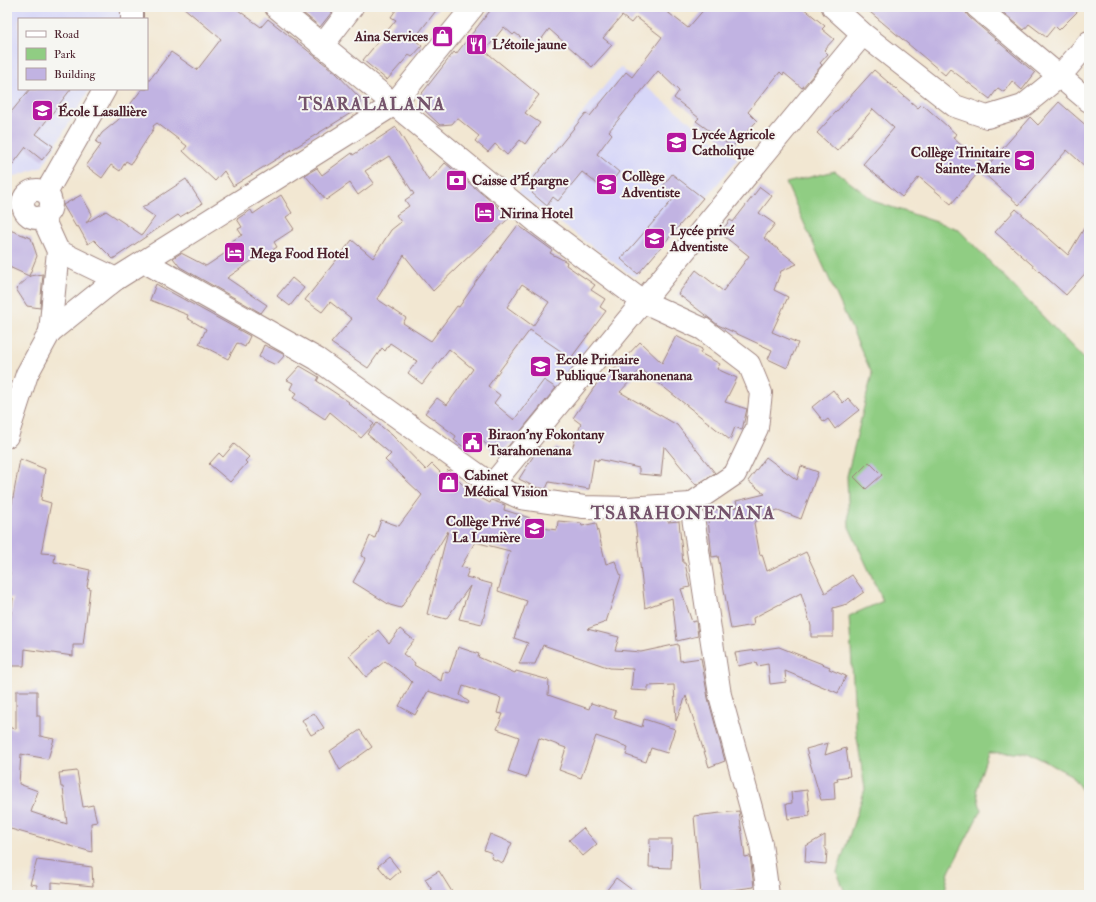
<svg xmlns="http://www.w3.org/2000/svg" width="1096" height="902" font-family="'IM FELL Double Pica',serif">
<rect width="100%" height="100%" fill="#f6f6f2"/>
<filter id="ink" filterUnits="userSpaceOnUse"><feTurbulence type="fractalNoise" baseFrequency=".025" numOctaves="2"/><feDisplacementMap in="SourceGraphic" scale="8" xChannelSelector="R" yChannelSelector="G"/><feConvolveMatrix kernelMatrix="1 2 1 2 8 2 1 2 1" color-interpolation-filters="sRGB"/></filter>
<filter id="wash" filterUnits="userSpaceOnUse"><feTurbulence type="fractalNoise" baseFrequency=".012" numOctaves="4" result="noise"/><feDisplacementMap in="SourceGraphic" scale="16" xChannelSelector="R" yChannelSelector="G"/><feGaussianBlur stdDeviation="0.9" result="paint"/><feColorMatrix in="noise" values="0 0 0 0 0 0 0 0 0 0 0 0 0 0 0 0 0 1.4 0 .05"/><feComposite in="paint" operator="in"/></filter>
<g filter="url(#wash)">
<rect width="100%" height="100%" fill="#f2e7d2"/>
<path fill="#d7d7f8" d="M7,7H123V19H19V89H90L42,167L7,179Z
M620,67L738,159L706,198L637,276L631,275L518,192Z
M541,313L589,346L514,447L466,412L485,397L492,388Z"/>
<path fill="#90cd83" stroke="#6d7657" d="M835,171L876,202L958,229L1089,364V800L1071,775L1027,752L988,753L976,789L981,810L949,872L944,895H846L837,872L865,789L856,731L849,616L883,601L849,527L847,476L872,374L786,183Z"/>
<g id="blocks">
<path fill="#c1b3e2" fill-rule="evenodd" d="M183,7H234L261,27L268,19L336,73L360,98L359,108L233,186L224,171L215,181L183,151L187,146L157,123L153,126L154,128L131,164L126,161L120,171L111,165L102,178L86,166L101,145L96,142L102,133L118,120L142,89H147V83L171,52L197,70L221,39Z
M308,7H336L320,27L303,13Z
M398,7H439L414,39L422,46L412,57L409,55L387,80L363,60L396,20L391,17Z
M493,7H661L688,28L706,7H802L825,26L822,29L834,39L824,50L828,54L820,63L822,65L802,88L784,73L783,75L780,72L748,112L757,121L732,147L696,121L699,118L674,98L679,91L658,71L609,131L612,134L597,154L619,172L605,190L582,172L558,201L553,197L547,206L532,193L538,185L532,180L586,113L590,116L626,72L632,77L662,37L636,17L631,23L622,16L603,38L612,45L592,67L549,29L535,48L515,33L513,35L504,27L485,51L539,95L525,113L540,123L525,144L520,140L507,155L495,144L488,152L475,141L479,136L457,118L452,124L440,125L422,108L419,97L454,52L456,54Z
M864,7H962L969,17L1035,73L1022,90L1012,81L1004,92L998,88L990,99L950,69L945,75Z
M1002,7H1082L1059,30L1055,26L1046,37L1029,24L1024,30L1000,10Z
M874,70L918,108L922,104L956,134L953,138L985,165L951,204L919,177L902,197L863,164L894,128L873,109L837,151L817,133Z
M30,89H71L36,134L53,146L42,160L26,147L7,172V117Z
M1059,102L1089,128V170L1067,150L1019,205L982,172L1030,117L1038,125Z
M396,127L429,181L445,163L510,217L433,291L404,255L377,299L406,318L403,323L431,341L457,306L459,307L475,284H474L518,225L552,250L550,253L567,262L566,265L595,285L591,290L605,299L600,307L606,311L571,358L530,330L488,386L500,395L494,403L514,420L544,380L556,388L500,456L480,439L471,452L454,440L456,436L425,413L437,398L447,405L473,369L449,349L422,384L408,373L417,361L390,343L385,351L382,348L368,368L331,343L352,319L330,302L322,312L305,300L352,240L373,258L391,230L401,222L396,215L409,206L405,200L414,194L389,156L365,171L374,183L358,195L350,183L326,200L305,175L317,168L322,175L352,153L353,155ZM522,284L549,302L533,326L507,307Z
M672,174L703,198L638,274L621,259L676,196L663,186Z
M186,179L202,204L180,217L178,215L113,259L94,240L88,244L78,226L76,227L63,205L81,195L92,214L86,223L106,211L142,235L155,217L142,208Z
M760,187L772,196L759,213L775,224L764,238L797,264L781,271L774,290L788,297L772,332L798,343L787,368L768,359L772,350L718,325L678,294L696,270L723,291L749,256L720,233L730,220L733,222Z
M281,195L292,213L286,217L294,229L274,242L277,247L258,260L256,258L227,278L267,305L261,313L180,267L173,258L181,253L206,266L233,248L230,242L242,235L238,229L242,227L237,219L251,210L253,214Z
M1016,209L1068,255L1089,220V269L1066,295L995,232Z
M7,229L31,238L37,256L29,276L7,266Z
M43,274L40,308L27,306L16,289L30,276Z
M292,278L304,288L290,306L277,296Z
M156,284L250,336L245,347L237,343L228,359L199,344L206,329L187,318L188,315L150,300Z
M676,336L702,349L700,353L720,364L717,369L737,378L725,402L747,409L742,430L735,427L730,440L641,369L620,392L677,425L715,473L696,485L664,446L661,476L639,474V468L598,459V461L594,459L589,489L549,482L546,489L535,487L519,479L539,447L552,454L556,447L570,454L581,424L573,418L602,376L605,379L640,342L662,363Z
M264,345L275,350L285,355L276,365L259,357Z
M300,366L319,377L317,381L349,402L348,403L374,424L361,438L330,412L325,419L293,398L297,393L290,389L293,383L287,380Z
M833,390L843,403L848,398L859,410L835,429L828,419L824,422L812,407Z
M377,423L392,435L426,470L432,464L443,475L448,470L470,492L490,503L491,500L505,505L504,510L530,518L527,526L557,530L558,521L581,523L582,526L596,523L606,564L615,561L621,576L606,622L587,629L619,637L615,650L641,652L678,644L680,661L701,658L708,698L725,761L709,767L686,696L676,721L674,685L648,686V691L631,690L633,669L610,668L543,645L535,664H519L528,643L514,638L527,601L498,591L510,551L475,542L461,567L469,569L466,577L492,584L482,624L459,619L470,586L446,619L427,614L448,531L401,608L390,605L353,582L366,558L361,556L370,536L375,538L381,520L399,526L422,495L385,460L391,454L367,434Z
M234,444L249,457L245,461L247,463L230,482L209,464L219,453L223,457Z
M766,457L797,480L801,466L818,472L801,519L778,510L768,513L754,523L760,555L762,554L767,571L806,552L825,593L852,575L864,592L847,604L833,608V637H811V626L801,593L753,618L754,625L731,629L718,556L712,557L707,511L738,507L736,501L765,494L748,481Z
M20,459L45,469L41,500L51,503L41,553L55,554L54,562L90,570L87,587L90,588L83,645H73V656L25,649L24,666H7V643L13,598H7L10,572L7,571V514H10Z
M869,462L882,475L866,489L854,477Z
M667,518L668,522L679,521L683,563H685L690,587L681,589L692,622L696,621L698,636L677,641L672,598L645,608L635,521Z
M400,629L414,640L403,654L415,663L414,665L441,681L443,672L449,673L458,647L479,654L478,657L515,673L516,671L549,680L548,695L589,709L591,703L616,711L614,718L642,727L644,719L675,729L667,753L651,748L646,762L626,755L628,747L596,736L581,778L559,770L566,748L539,738L526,778L508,772L519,737L497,729L503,714L497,713L501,698L463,686L460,695L469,702L468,704L428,691L415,715L399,706L412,682L408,678L385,661L366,677L349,656L378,630L389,643Z
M779,647L830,667L829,669L846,676L838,693L785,671L786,682L770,684L768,664L757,666L756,662L738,666L735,653Z
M16,691H37V716H40V736L54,739L48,759L21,754L19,784L38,791L31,812L67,824L63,787H61L59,773L77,771L83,807L93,805L97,822L91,823L92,852L7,828V727L16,729Z
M314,713L324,728L311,735L302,720Z
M360,730L372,747L340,770L330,751Z
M828,743L825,755L846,748L850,776L837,778L838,781L834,782L835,799L821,800L806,749Z
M807,790L810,816L788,819L786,804L792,803L791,792Z
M739,811L745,857L750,856L754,887L716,892V895H701L694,816Z
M583,828L597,844L583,856L569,840Z
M490,834L512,843L503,863L491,858L492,853L484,850Z
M825,835V847L827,851L826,864L805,862L806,846Z
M650,839H672L671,868L649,867Z
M389,857L400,871L390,880L378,866Z
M37,860L92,867L93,886L52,882V895H36L37,885L30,884Z
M439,871L454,895H435L425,879Z
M616,878L639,895H603Z"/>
</g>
</g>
<g filter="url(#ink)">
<use href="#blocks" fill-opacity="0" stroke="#9e837e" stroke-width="1"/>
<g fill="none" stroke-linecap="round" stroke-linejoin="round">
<defs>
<path id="minor" d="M132,7V19
M276,7L543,227L642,301L703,329L749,364L761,393L757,428L735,474L691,504L628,508L584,507L521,498L492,485
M833,7L863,34L955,106L987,117L1023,106L1060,76L1089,42
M977,7L1089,101
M322,46L352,7
M23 204a14 14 0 1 1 28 0a14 14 0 1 1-28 0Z
M46,193L105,89
M43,218L58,251L50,332
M58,251L116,279
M145,262L317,359L492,485L863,34
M691,504L720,695L761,844L768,895"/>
<path id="major" d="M7,436L27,374L50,332L116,279L393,105L473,7"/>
</defs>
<use href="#minor" stroke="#9e837e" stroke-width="24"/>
<use href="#major" stroke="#9e837e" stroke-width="24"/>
<use href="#minor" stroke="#fff" stroke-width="22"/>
<use href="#major" stroke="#fff" stroke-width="22"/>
</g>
</g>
<defs>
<symbol id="shop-square" viewBox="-11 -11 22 22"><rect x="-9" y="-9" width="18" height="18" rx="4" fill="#b5179e" stroke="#f6f6f2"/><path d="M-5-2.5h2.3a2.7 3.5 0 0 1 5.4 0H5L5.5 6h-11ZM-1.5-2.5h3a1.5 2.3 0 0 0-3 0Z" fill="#fff"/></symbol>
<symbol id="restaurant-square" viewBox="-11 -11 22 22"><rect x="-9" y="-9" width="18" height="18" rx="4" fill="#b5179e" stroke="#f6f6f2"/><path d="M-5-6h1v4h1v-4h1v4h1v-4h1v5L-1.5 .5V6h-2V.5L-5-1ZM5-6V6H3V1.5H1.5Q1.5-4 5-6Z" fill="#fff"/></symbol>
<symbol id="school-square" viewBox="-11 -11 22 22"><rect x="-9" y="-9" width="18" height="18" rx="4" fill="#b5179e" stroke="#f6f6f2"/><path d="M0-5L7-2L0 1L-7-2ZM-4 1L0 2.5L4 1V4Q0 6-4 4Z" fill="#fff"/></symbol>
<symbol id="bank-square" viewBox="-11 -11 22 22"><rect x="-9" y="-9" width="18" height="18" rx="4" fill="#b5179e" stroke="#f6f6f2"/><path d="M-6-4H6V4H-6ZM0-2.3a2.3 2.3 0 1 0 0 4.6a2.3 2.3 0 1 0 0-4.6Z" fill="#fff"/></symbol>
<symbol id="hotel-square" viewBox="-11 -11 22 22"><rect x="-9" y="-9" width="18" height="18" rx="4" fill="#b5179e" stroke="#f6f6f2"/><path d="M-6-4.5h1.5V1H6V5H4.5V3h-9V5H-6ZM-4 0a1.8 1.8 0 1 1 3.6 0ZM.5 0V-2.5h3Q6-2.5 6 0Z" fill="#fff"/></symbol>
<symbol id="civic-square" viewBox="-11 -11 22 22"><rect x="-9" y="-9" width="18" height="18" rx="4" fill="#b5179e" stroke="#f6f6f2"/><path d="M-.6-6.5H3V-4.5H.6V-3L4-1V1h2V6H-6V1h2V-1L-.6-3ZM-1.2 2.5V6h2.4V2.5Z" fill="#fff"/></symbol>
</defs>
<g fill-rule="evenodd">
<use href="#shop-square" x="430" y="24" width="25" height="25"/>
<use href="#restaurant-square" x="464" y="32" width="25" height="25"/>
<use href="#school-square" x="30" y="98" width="25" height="25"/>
<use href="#school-square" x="664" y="130" width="25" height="25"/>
<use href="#school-square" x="1012" y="148" width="25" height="25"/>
<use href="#bank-square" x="444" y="168" width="25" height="25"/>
<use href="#school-square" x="594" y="172" width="25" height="25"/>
<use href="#hotel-square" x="472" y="200" width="25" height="25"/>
<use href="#school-square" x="642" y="226" width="25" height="25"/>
<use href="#hotel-square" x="222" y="240" width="25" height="25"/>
<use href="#school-square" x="528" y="354" width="25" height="25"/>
<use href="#civic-square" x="460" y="430" width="25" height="25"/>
<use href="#shop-square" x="436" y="470" width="25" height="25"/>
<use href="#school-square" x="522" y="516" width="25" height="25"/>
</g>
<g text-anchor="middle" stroke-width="4" stroke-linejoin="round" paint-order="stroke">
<g font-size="14" font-weight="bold" fill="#4a1f2b" stroke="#f6f6f2" text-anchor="start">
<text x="428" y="41" text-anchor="end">Aina Services</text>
<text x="492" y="49">L'étoile jaune</text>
<text x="58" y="116">École Lasallière</text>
<text x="692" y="139">Lycée Agricole<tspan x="692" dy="16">Catholique</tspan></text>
<text x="1010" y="157" text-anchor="end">Collège Trinitaire<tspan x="1010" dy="16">Sainte-Marie</tspan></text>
<text x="622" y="181">Collège<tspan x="622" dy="16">Adventiste</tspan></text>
<text x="472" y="185">Caisse d'Épargne</text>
<text x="500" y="218">Nirina Hotel</text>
<text x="670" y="235">Lycée privé<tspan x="670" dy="16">Adventiste</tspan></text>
<text x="250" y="258">Mega Food Hotel</text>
<text x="556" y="364">Ecole Primaire<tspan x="556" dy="16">Publique Tsarahonenana</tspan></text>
<text x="488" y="439">Biraon'ny Fokontany<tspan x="488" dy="16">Tsarahonenana</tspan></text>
<text x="464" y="480">Cabinet<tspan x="464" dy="16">Médical Vision</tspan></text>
<text x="520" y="526" text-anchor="end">Collège Privé<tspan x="520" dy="16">La Lumière</tspan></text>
</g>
<g font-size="18" font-weight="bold" letter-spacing="1" fill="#74536b" stroke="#f6f6f2">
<text x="372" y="110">TSARALALANA</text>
<text x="683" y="519">TSARAHONENANA</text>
</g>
</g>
<rect width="1096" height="902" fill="none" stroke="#f6f6f2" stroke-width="24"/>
<rect x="18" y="18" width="130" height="72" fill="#f6f6f2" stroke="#b1a0a2"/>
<rect x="26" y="31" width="20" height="6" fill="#ffffff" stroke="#b1a0a2"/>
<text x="54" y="38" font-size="12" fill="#4a1f2b">Road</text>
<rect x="26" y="48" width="20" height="12" fill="#90cd83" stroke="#b1a0a2"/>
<text x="54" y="58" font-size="12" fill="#4a1f2b">Park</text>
<rect x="26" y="68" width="20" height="12" fill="#c1b3e2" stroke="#b1a0a2"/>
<text x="54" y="78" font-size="12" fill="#4a1f2b">Building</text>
</svg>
